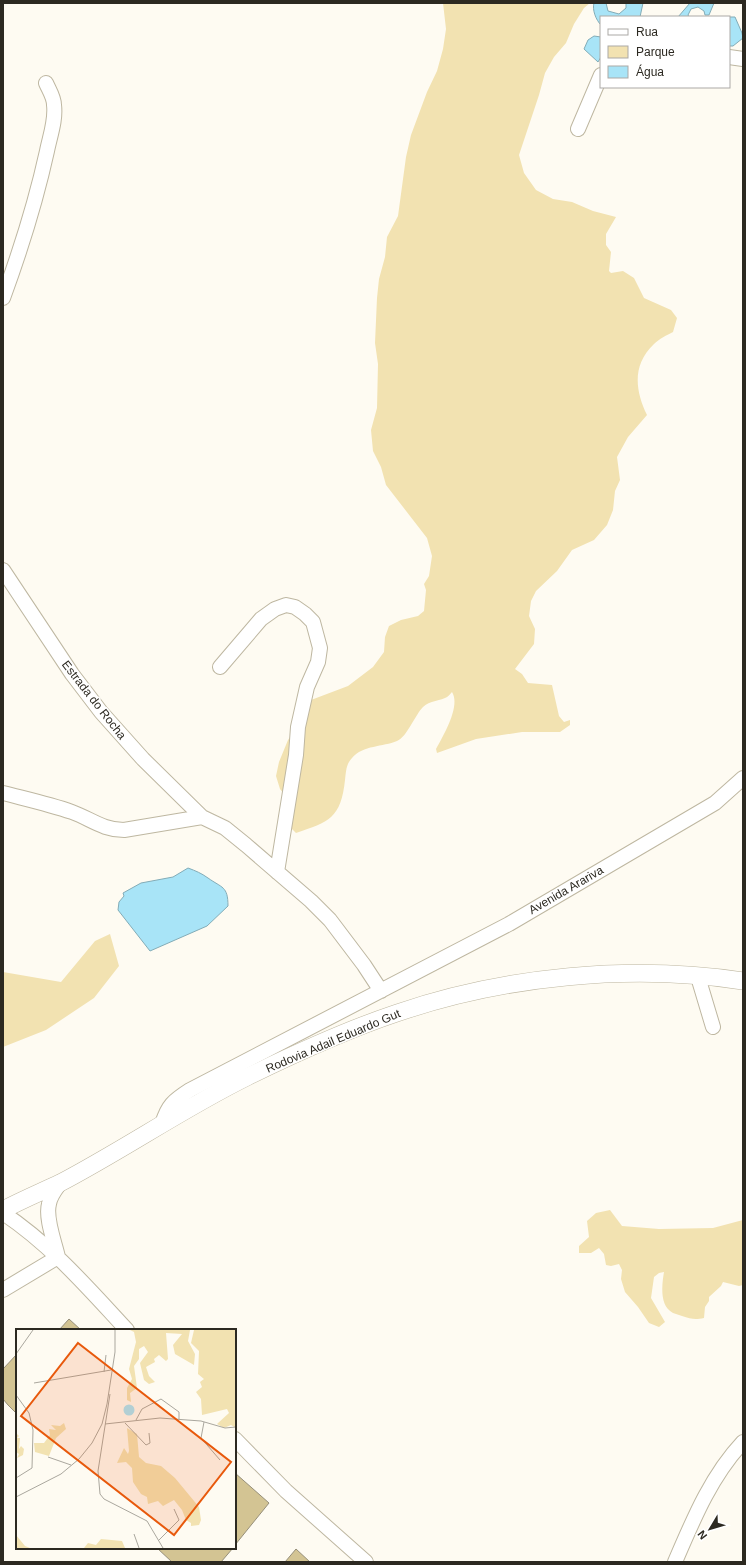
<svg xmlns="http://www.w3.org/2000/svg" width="746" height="1565" font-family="Arial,sans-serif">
<rect width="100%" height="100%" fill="#fefbf2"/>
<path fill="#f2e2b1" d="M443,3H590L584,8L574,24L566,43L554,57L545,73L539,95L519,155L524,173L536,190L553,199L572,202L593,211L616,217L606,234V245L611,252L609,271L611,273L623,271L634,278L644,298L671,310L677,318L673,332C667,335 659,339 654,344C632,365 635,390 647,415L628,437L617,457L620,480L615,491L613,510L607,525L594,540L572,550L557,571L536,591L531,601L529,616L535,629L534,644L515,669L522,674L528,683L552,685L559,716L564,722L570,720V725L560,732H522L476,739L437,753L436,749C443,736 461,706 452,692C450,694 448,697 445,698C436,702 431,700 423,707C415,715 407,737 397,741C383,747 363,745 352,758C346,764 346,772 345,780C341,818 329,822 296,833L292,829L291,803L280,789L276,776L279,762L288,740L301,722L311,700L348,686L373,667L384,652L385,637L389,626L401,620L418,616L424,611L426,590L424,584L429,576L432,556L427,538L386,485L381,467L373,451L371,430L377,408L378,364L375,343L377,298L379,279L385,257L387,237L398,216L406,157L411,135L427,92L437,71L443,49L446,29Z
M110,934L119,966L94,998L46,1030L3,1047V972L61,982L95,941Z
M610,1210L622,1226L659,1229L713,1228L743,1220V1285L739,1286L723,1282L721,1286L709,1297V1301L705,1307L704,1318C695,1320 691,1319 682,1316C679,1315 676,1314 673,1313C659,1306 662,1284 664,1272L659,1273L654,1277L651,1298L665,1322L659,1327L649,1323L638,1307L625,1292L621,1279L622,1270L619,1264L611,1266L606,1265L604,1254L599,1248L591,1253H579V1246L589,1237L587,1221L596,1213Z"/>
<path fill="#a8e4f7" stroke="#83acb7" d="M594,3H606L608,11L619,14L626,8V3H643L640,17H601V25C596,20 592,10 594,3Z
M690,3H714L709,15H705L704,11L698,7L691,9L688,15L689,17H678Z
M729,17H735L742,33L743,38L733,46H729Z
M594,36L601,37V57L598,62L584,49L588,40Z
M188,868C196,871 201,873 208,878C222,888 228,886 228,906L207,926L150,951L118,910L119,902L124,896L123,893L141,883L173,877Z"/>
<path fill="#d3c493" stroke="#968f7a" d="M69,1319L81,1330H59Z
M17,1354V1414L8,1405L3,1399V1369Z
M235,1473L269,1503L235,1545Z
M157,1548H233L221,1562H172Z
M296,1549L310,1562H285Z"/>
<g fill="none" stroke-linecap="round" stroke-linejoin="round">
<defs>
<path id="minor" d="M729,57L743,59
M578,129L601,75
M3,298C21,249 36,201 47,151C50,136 56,120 54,105C54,97 49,90 46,83
M3,570L72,674L101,712L143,759L202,817L225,828L246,845L311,901L330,920L364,965L381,991
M220,667L261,619L275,609L286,605L295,607L305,614L313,622L320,648L318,662L307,687L298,727L296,755L277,872
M3,793C26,799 49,804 72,812C91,819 103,830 124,830L202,817
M698,977L713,1027
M162,1124C168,1105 173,1101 190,1090L509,924L715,803L743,778
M3,1213C51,1245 88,1288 127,1330
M58,1257C55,1243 45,1218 49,1204C50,1196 56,1189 61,1182
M3,1290L58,1257
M235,1439L286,1491L366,1562
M675,1562C693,1520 711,1476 743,1442"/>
<path id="major" d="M3,1210C22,1200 41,1192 60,1183C123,1150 184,1108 247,1077C296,1053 346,1030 397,1013C505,976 631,964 743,981"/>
</defs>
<use href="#minor" stroke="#beb7a1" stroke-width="16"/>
<use href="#major" stroke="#beb7a1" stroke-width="18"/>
<use href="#minor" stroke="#fff" stroke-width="14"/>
<use href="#major" stroke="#fff" stroke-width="17"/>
</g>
<g text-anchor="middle" stroke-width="3" stroke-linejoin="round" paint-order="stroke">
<g font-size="12" fill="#2c2921" stroke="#fff">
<text transform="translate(94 700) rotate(52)" y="4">Estrada do Rocha</text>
<text transform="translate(566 890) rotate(-30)" y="4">Avenida Arariva</text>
<text transform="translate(333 1041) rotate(-23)" y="4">Rodovia Adail Eduardo Gut</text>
</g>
</g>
<g transform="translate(16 1329)">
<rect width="220" height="220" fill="#fefbf2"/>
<path d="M114,1H174L172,12L179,25L178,36L159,25L157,16L166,5L150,4L152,30L150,32L143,26L138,30L139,33L130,38L133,47L139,53L133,55L128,51L124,34L132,23L128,17L123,20V30L118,37L121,59L114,64L115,73L111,71V59L116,50L113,40L120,13L118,3ZM178,1H220V99L215,96L208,99L201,95L213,84L211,80L186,86L185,70L180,63L186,58L184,53L188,50L182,45L183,22L175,14ZM48,94L50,100L40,109L33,127L19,123L18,114H28L34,106L33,100L40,101L35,96L44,97ZM111,99L121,105L123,128L130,134L145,137L159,149L183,178L185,191L183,196L175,197V194L170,191L166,181L158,171L147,177L142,172L132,175L131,168L125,165L117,153L116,139L110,133L101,134L108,119L112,125L113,122ZM1,105L3,107L1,109H4L3,120L5,117L8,120L7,126L1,129L3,125L0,123ZM0,206L9,217L14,219H0ZM85,210L106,212L109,219H68L72,214L80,216Z" fill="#f2e2b1"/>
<path d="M107.5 81a5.5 5.5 0 1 1 11 0a5.5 5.5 0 1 1-11 0Z" fill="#a8e4f7"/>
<path fill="none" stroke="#aaa79e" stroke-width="1" d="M0,25L17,1M88,43L90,26M18,54L95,41M94,65L82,142L84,165L88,170L131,192L147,219M0,66L13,84L17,101L16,139L0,149M120,91L126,80L145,70L163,83V90M188,93L185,109L204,131M109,94L130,116L134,114L133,104M89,95L144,89L185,92L209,99L220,98M32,128L55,136M0,168L45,145L63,130L76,114L86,95L91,75L99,23V1M118,205L123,219M142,212L163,191L158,180"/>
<path fill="#e8590c" fill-opacity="0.15" stroke="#e8590c" stroke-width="2" d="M62,14L215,133L158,206L5,87Z"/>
<rect width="220" height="220" fill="none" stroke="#2c2921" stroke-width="2"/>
</g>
<rect width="746" height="1565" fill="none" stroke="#2c2921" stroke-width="8"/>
<rect x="600" y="16" width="130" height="72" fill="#ffffff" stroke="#aba9a6"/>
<rect x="608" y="29" width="20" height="6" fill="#ffffff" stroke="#aba9a6"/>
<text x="636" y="36" font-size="12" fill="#2c2921">Rua</text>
<rect x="608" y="46" width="20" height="12" fill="#f2e2b1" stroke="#aba9a6"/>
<text x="636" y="56" font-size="12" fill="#2c2921">Parque</text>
<rect x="608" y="66" width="20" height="12" fill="#a8e4f7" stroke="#aba9a6"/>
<text x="636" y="76" font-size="12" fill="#2c2921">Água</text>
<g transform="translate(710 1529) rotate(232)" stroke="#ffffff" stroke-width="3" paint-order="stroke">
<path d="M0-3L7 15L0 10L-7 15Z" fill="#2c2921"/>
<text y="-6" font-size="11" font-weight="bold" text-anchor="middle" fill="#2c2921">N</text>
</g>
</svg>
